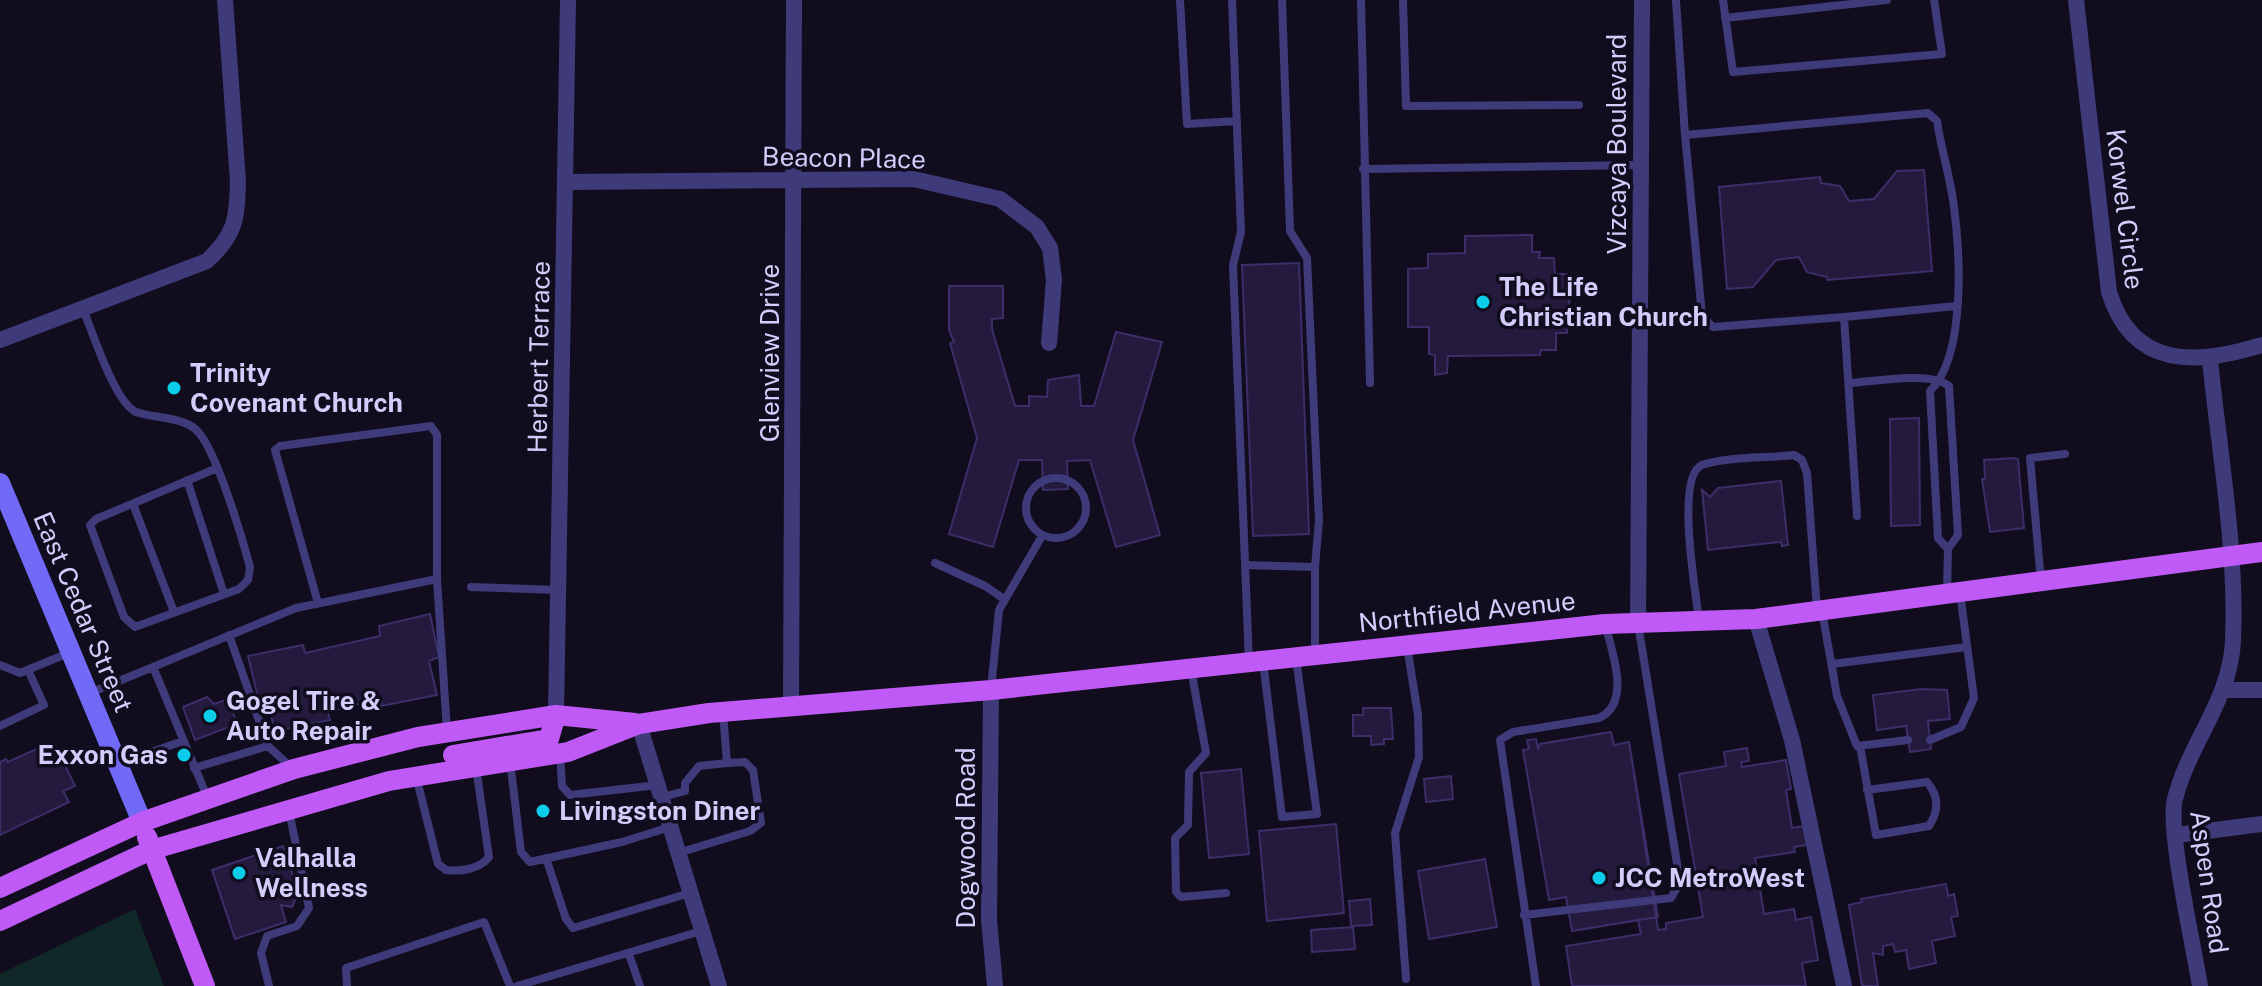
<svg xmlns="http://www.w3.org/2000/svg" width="2262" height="986" font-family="'Public Sans',sans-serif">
<rect width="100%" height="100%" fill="#110d1e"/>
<path fill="#112828" d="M135,909L164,986H0V974Z"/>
<path fill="#231a3e" stroke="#3b2e69" stroke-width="2" d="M1924,170L1932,271L1828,280L1827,277L1807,272L1799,257L1776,260L1753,287L1727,289L1719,187L1820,177L1821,183L1840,186L1849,201L1874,199L1897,171Z
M1532,235V252H1540L1539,258H1554L1555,274H1567V291H1570L1567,333H1556V350H1541L1540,355L1448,356L1447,373L1435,375V355L1429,354V327H1408V269L1428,268V254L1465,253V236Z
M1299,263L1309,534L1253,536L1242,265Z
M949,286H1003V318L992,319V329L1015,406H1029V396L1047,397L1048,380L1079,375L1081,406H1094L1116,332L1162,342L1133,440L1160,535L1116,547L1090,460L1067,461L1068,489L1043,490L1042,460H1019L993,547L949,534L977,438L950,343L954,342L949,330Z
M1919,418L1920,525L1891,526L1890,419Z
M2014,458L2018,459L2024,528L1990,532L1982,479H1985L1984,460Z
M1781,481L1788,545L1782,546L1781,542L1708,550L1702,490L1710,497L1718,488Z
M430,614L439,657L429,661L437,695L381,706L382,698L328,712L330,720L275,731L266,696L258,697L248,656L303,645L305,653L380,636L379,626Z
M1922,689L1947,690L1950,719L1928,721L1931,749L1910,752L1906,726L1877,730L1873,695Z
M207,697L214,704L228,699L237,724L195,740L183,707Z
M1363,708H1391L1393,739H1384V744L1371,745V736H1353V715H1363Z
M1611,732L1614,745L1629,742L1658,930L1666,929V923L1703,917L1679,774L1726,766L1724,752L1747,748L1749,761L1741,762L1742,767L1786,760L1791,789L1786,790L1792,828L1804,826L1807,845L1794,847L1795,852L1755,858L1764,914L1794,909L1796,920L1811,917L1818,960L1802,963L1806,986H1572L1566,946L1641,934L1638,920L1572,931L1566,897L1549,900L1523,750L1529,749L1527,740L1536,739L1538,749L1540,744Z
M1611,732L1614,745L1629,742L1658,917L1572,931L1566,897L1549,900L1523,750L1529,749L1527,740L1536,739L1538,749L1540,744Z
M43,746L48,756L58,751L75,786L63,791L69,802L0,835V762L6,759L8,762Z
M1241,769L1249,854L1209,858L1201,773Z
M1451,776L1453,799L1426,802L1424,779Z
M1336,824L1344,913L1267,921L1259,831Z
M283,846L293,876L295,900L292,907L281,905L286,922L235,939L212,870Z
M1485,859L1497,927L1429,939L1418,871Z
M1946,884L1948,896L1954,894L1958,916L1951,917L1955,936L1932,941L1936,963L1909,969L1906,950L1895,952L1893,944L1883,946V955L1873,953L1878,986H1862L1849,905L1862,902L1861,899Z
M1370,899L1372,925L1351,926L1349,901Z
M1353,927L1355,949L1312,952L1311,930Z"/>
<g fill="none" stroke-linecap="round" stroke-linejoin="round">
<path stroke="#3f3b7b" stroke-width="8" d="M1180,0L1187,124L1237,121
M1232,0L1241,232L1233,265L1249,662
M1282,0L1290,231L1307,258L1319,520L1315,567V653
M1361,0L1370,383
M1403,0L1406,106L1579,105
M1676,0L1685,135
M1723,0L1733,72L1942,54L1934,0
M1725,18L1887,0
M1363,169L1640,165
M83,309C93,333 115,403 136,412C155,419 187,416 200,434C218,457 242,537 250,567L248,580L239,589L135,627L124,617L90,525L96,519L215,469
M1844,317L1956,306
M1851,383C1875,381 1932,371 1949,386L1958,535L1948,549L1947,593
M1026 508a30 30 0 1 1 60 0a30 30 0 1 1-60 0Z
M187,480L224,594
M133,504L174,612
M1857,516L1844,317L1713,327L1702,316L1685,135L1928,113L1937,121C1941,148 1949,173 1953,200C1960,249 1967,355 1930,391L1938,538L1948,549
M935,563L985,586L1004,599
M1245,565L1315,567
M2041,581L2030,458L2065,454
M471,587L558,590
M318,603L275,450L280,446L431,426L437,435V579
M1822,611L1837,696L1857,746L1908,740
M1699,620C1696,594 1675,476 1702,465C1724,457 1768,458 1794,455L1802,460L1807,473L1817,610
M229,635L268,746L293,769
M1263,661L1282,817L1317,814L1296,658
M1832,664L1967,647
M0,665L20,673L71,652
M153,667L208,799
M1191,669L1206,753L1189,772L1188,825L1175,838L1176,892L1181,897L1226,893
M991,689L999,610L1042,536
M90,693L296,608L437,579L447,731
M0,726L44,705L28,670
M1930,740L1961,727L1974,698L1960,593
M1860,746L1876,835L1929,826C1939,811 1939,796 1927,782L1867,790
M560,753L562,786L570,795L658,785
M510,761L521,852L530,862L622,842L670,827
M120,763L183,741
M194,768L268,746
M416,776L438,864L446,870C460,872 480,869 489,857L476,767
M663,797L685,791V783L699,766L727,763L723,713
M678,853L750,831L761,823L753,770L745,762L727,763
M546,858L566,919L573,928L690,893
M1524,915L1671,898L1680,882L1638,624
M629,954L640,986
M1406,979L1395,833L1419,757L1418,715L1407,646
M269,986L261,953L267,936L297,926L309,908L289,811
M347,986L346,968L484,922L510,986
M517,986L701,931
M1536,986L1500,740L1513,732L1599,718C1632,703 1612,652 1605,624"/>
<path stroke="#3f3b7b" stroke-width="16" d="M2076,0L2109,292C2133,370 2198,365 2262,345
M567,182L914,179L1000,199L1037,227L1050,248L1054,280L1049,343
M0,340L207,261C235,235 237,220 238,182L225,0
M1756,619L1792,740L1844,986
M1638,624L1642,0
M991,690L989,919L995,986
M2223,690H2262
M791,707L794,0
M556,715L568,0
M639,724L719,986
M2176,835L2262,824
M2200,986C2194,948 2167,829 2175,799C2189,743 2231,699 2233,640C2237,549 2219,450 2210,360"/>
<path stroke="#716af7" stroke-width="20" d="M0,483L142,822"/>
<path stroke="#c05af6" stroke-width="20" d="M453,755L549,739L556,715
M147,837L205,986
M0,888L142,822L294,769L418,737L556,715L635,723
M0,921L151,850L389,781L568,752L639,724L709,713L991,690L1605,624L1756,619L2262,552"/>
</g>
<g fill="#0ccde9" stroke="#110d1e" stroke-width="3">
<circle cx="1483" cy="302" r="8"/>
<circle cx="174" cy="388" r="8"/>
<circle cx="210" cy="716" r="8"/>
<circle cx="184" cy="755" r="8"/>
<circle cx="543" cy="811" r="8"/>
<circle cx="239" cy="873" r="8"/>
<circle cx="1599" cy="878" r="8"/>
</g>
<g text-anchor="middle" stroke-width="7" stroke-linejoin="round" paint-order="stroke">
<g font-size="26" fill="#d4cdfc" stroke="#110d1e">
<text transform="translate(1617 144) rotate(-90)" y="9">Vizcaya Boulevard</text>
<text transform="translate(844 158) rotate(1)" y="9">Beacon Place</text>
<text transform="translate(2125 209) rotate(83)" y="9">Korwel Circle</text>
<text transform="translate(770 353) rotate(-90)" y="9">Glenview Drive</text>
<text transform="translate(539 357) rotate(-89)" y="9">Herbert Terrace</text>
<text transform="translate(83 612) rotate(67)" y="9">East Cedar Street</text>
<text transform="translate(1467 612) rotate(-6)" y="9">Northfield Avenue</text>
<text transform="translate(966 838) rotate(-90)" y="9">Dogwood Road</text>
<text transform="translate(2209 882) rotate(82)" y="9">Aspen Road</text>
</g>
<g font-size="26" font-weight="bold" fill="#d4cdfc" stroke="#110d1e" text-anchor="start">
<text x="1499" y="296">The Life<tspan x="1499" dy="30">Christian Church</tspan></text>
<text x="190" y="382">Trinity<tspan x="190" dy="30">Covenant Church</tspan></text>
<text x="226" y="710">Gogel Tire &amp;<tspan x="226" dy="30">Auto Repair</tspan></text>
<text x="168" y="764" text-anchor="end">Exxon Gas</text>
<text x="559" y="820">Livingston Diner</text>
<text x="255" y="867">Valhalla<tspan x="255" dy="30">Wellness</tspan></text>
<text x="1615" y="887">JCC MetroWest</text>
</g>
</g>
</svg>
